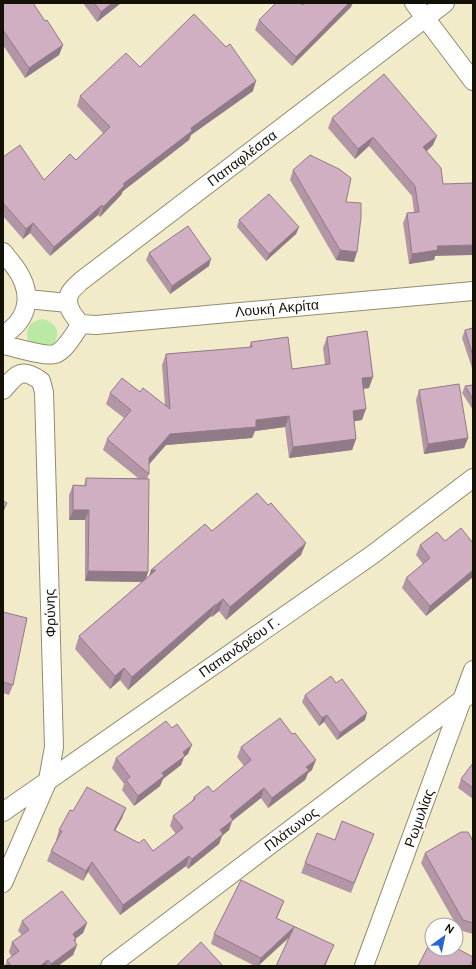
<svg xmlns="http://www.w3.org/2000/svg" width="476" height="969" font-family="'DM Sans',sans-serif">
<rect width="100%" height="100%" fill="#f2ebca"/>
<path fill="#b9e9a2" d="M43,319C60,324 62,339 48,348L29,343C24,329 29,321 43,319Z"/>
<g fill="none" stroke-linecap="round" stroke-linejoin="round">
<defs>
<path id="street" d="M414,3L473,81
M3,252C9,260 17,268 21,277C33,301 25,322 3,335
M27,299L68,303
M81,324C73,316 64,304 70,293C72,289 78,284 81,281L445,3
M81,324L96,325L473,291
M3,345C14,347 45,357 55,354C66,350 74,334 81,324
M3,390C17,374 21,367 41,381L44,392L54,747L48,780L3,883
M3,812L372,555L473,478
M110,966L463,699L473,693
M364,966L473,670"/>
</defs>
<use href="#street" stroke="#928c6e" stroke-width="20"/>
<use href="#street" stroke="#fff" stroke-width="18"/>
</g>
<path fill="#b296a6" d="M3,3L45,21L63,45L59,55L25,78L3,45Z
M83,3H121L97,22Z
M351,7L292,66L255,30L259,20Z
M140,67L253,91L191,135L189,140L123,191L121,195L100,217L98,215L50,256L30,233L23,239L3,216V157L44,180L76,160L103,133L77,106L80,96Z
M332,118L433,145L427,151L435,256L434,260L409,264L403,223L407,213L414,212L412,196L369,146L355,159L328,128Z
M293,170L346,202L354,262L336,260L290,180Z
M239,220L299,227L296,234L266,261L237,227Z
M149,253L209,266L170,294L146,260Z
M473,328V371L462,338L465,330Z
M327,337L369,388L363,389L362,420L354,421L356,439L352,450L289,458L285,427L255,431L252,438L166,445L149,464V474L147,479L148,572L146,578L212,531L301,555L226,620L219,611L212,617L211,616L128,690L120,680L110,689L75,649L79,636L142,582L85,581V520H69V495L73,485L84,486L86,478H138L103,450L107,439L124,418L106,404L110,393L140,392L165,405L162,365L166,354L249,348L251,342L292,369L325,365L323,348Z
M473,385V410L462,393L465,386Z
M419,390L468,438L464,448L424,454L416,400Z
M445,541L473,543V577L426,616L402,588L406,578L423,564L416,555L420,545Z
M3,612L13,685L9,695L3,693Z
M336,683L365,720L337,740L324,722L319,726L302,702L305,695Z
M241,747L312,770L308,773L305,780L268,808L261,798L232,821L229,830L222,836L219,844L188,869L186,866L120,915L88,872L83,881L47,861L51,851L57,840H56L59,830L73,811L126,808L122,818L115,830L153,851L176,834L170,826L173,816L192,801L194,797L213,792L244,766L237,757Z
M188,754L184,757L181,765L163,779L160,786L134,806L122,790L124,784L112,768L116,758Z
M473,763V799L458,788L461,779Z
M473,841V934L459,930L421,863L425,853Z
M370,844L351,893L301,873L305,863Z
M280,911L277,918L330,954L325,966H276L289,938L258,966H255L211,944L214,934Z
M22,921L87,923L83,933L76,938L75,942L77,945L73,955L58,966H5L7,960L12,957L9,952L12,942L22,935L18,931Z"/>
<path fill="#917a87" d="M112,3H121L97,22L101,12Z
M349,3H353L351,7L292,66L296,57Z
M63,45L59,55L25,78L29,68Z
M256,81L253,91L191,135L189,140L123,191L121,195L100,217L103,207L123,184L191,128Z
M437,136L433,145L420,157L423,147Z
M373,137L369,146L355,159L358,149Z
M102,205L98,215L50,256L54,247Z
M33,223L30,233L23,239L26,229Z
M299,227L296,234L266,261L269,254Z
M473,245V255L435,256L434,260L409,264L412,254L437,246Z
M340,250L357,252L354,262L336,260Z
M211,259L209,266L170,294L172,286Z
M373,377L369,388L358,389L362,378Z
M366,409L362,420L349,422L353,411Z
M289,416L285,427L255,431L252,438L166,445L145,469L149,458L170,434L256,420Z
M468,438L464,448L424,454L428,444Z
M356,439L352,450L289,458L293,447Z
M7,503L3,513V509Z
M73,510H89L85,520H69Z
M306,543L301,555L226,620L230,607Z
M151,570H156L147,582Z
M473,570V577L426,616L430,606Z
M88,571L148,572L145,582L85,581Z
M223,599L219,611L212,617L216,605Z
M216,604L211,616L128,690L132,677Z
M124,668L120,680L110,689L115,676Z
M367,713L365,720L337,740L340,733Z
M327,715L324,722L319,726L322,718Z
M192,745L188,754L184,757L181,765L163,779L160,786L134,806L138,796L162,773L183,752Z
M316,760L312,770L308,773L305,780L268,808L272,798L306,767Z
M264,788L261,798L232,821L229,830L222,836L219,844L188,869L192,859L220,830L230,816Z
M126,808L122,818L110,840L114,830Z
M189,856L186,866L120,915L123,905Z
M92,862L88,872L83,881L86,871Z
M284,901L280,911L272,927L276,918Z
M87,923L83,933L69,944L73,934Z
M294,927L290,936L258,966L261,958Z
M76,939L73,948L77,945L73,955L58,966H51V964L74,940Z
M334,945L325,966H324Z
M48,960L46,966H40Z"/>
<path fill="#cfafc1" stroke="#917a87" d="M3,3H33L45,21L47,20L63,45L29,68L3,30Z
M94,3H112L101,12Z
M276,3H300L302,5L305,3H349L296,57L259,20Z
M194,14L226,47L230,44L256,81L191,128L192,131L123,184L125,185L103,207L102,205L54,247L33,223L26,229L3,203V157L20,145L44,180L70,154L76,160L110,127L80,96L126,53L140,67Z
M384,74L437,136L423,147L441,168L443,184L473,183V245L437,246L438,250L412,254L407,213L419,212L415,186L373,137L358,149L332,118Z
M310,155L339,169L351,178L346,202L361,203V217L357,252L340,250L293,170Z
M269,194L299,227L269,254L239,220Z
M188,226L211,259L172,286L149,253Z
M473,328V356L465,330Z
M367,331L373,377L362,378L366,409L353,411L356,439L293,447L289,416L256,420V427L170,434L149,458V474L107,439L131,410L110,393L122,378L140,392L143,388L170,409L166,354L252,347L251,342L288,337L292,369L330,364L327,337Z
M459,384L468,438L428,444L419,390Z
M473,385V399L465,386Z
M86,478L149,479L148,572L88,571L89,510H73V485L86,486Z
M257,493L268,505L271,503L306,543L230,607L223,599L216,605V604L132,677L124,668L115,676L79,636L156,570H151L205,524L212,531Z
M3,501L7,503L3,509Z
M461,528L473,543V570L430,606L406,578L430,558L420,545L437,532L445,541Z
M3,612L27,618L13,685L3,682Z
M331,676L336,683L342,679L367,713L340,733L327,715L322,718L305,695Z
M280,718L292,734L295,733L316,760L306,767L309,770L272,798L264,788L230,816L233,820L220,830L223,834L192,859L189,856L123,905L92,862L86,871L51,851L62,831L59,830L70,810L73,811L87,787L126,808L114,830L139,843L144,839L153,851L183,828L173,816L195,799L194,797L208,786L213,792L251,760L241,747Z
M166,721L172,728L177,724L192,745L183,752L185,756L162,773L164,776L138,796L126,780L130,777L116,758Z
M473,763V788L461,779Z
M342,821L374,834L354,883L305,863L317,833L335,840Z
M461,832H468L473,841V923L463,920L425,853Z
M241,880L284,901L276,918L334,945L324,966H276L294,927L261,958L214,934Z
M62,891L87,923L73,934L76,939L74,940L77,945L51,964L48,960L40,966H11L7,960L19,951L12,942L29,930L22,921Z
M432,939V949H456V948L473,957V960L470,966H418Z
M201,942L223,966H176Z"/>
<g text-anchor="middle" stroke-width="3.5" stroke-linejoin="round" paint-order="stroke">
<g font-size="14" fill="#141106" stroke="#fff">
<text transform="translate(242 158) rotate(-37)" y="5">Παπαφλέσσα</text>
<text transform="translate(277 308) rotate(-5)" y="5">Λουκή Ακρίτα</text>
<text transform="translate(50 613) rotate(-92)" y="5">Φρύνης</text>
<text transform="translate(239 647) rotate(-35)" y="5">Παπανδρέου Γ.</text>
<text transform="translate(419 818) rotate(-70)" y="5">Ρωμυλίας</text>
<text transform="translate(291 829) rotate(-37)" y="5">Πλάτωνος</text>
</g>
</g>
<rect width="476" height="969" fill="none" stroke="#141106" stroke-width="8"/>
<g transform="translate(444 937) rotate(33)"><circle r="19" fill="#ffffff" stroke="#a1a09b"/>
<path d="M0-3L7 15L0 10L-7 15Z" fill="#2665d2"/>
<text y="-6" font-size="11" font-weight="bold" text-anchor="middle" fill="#141106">N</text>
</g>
</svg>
